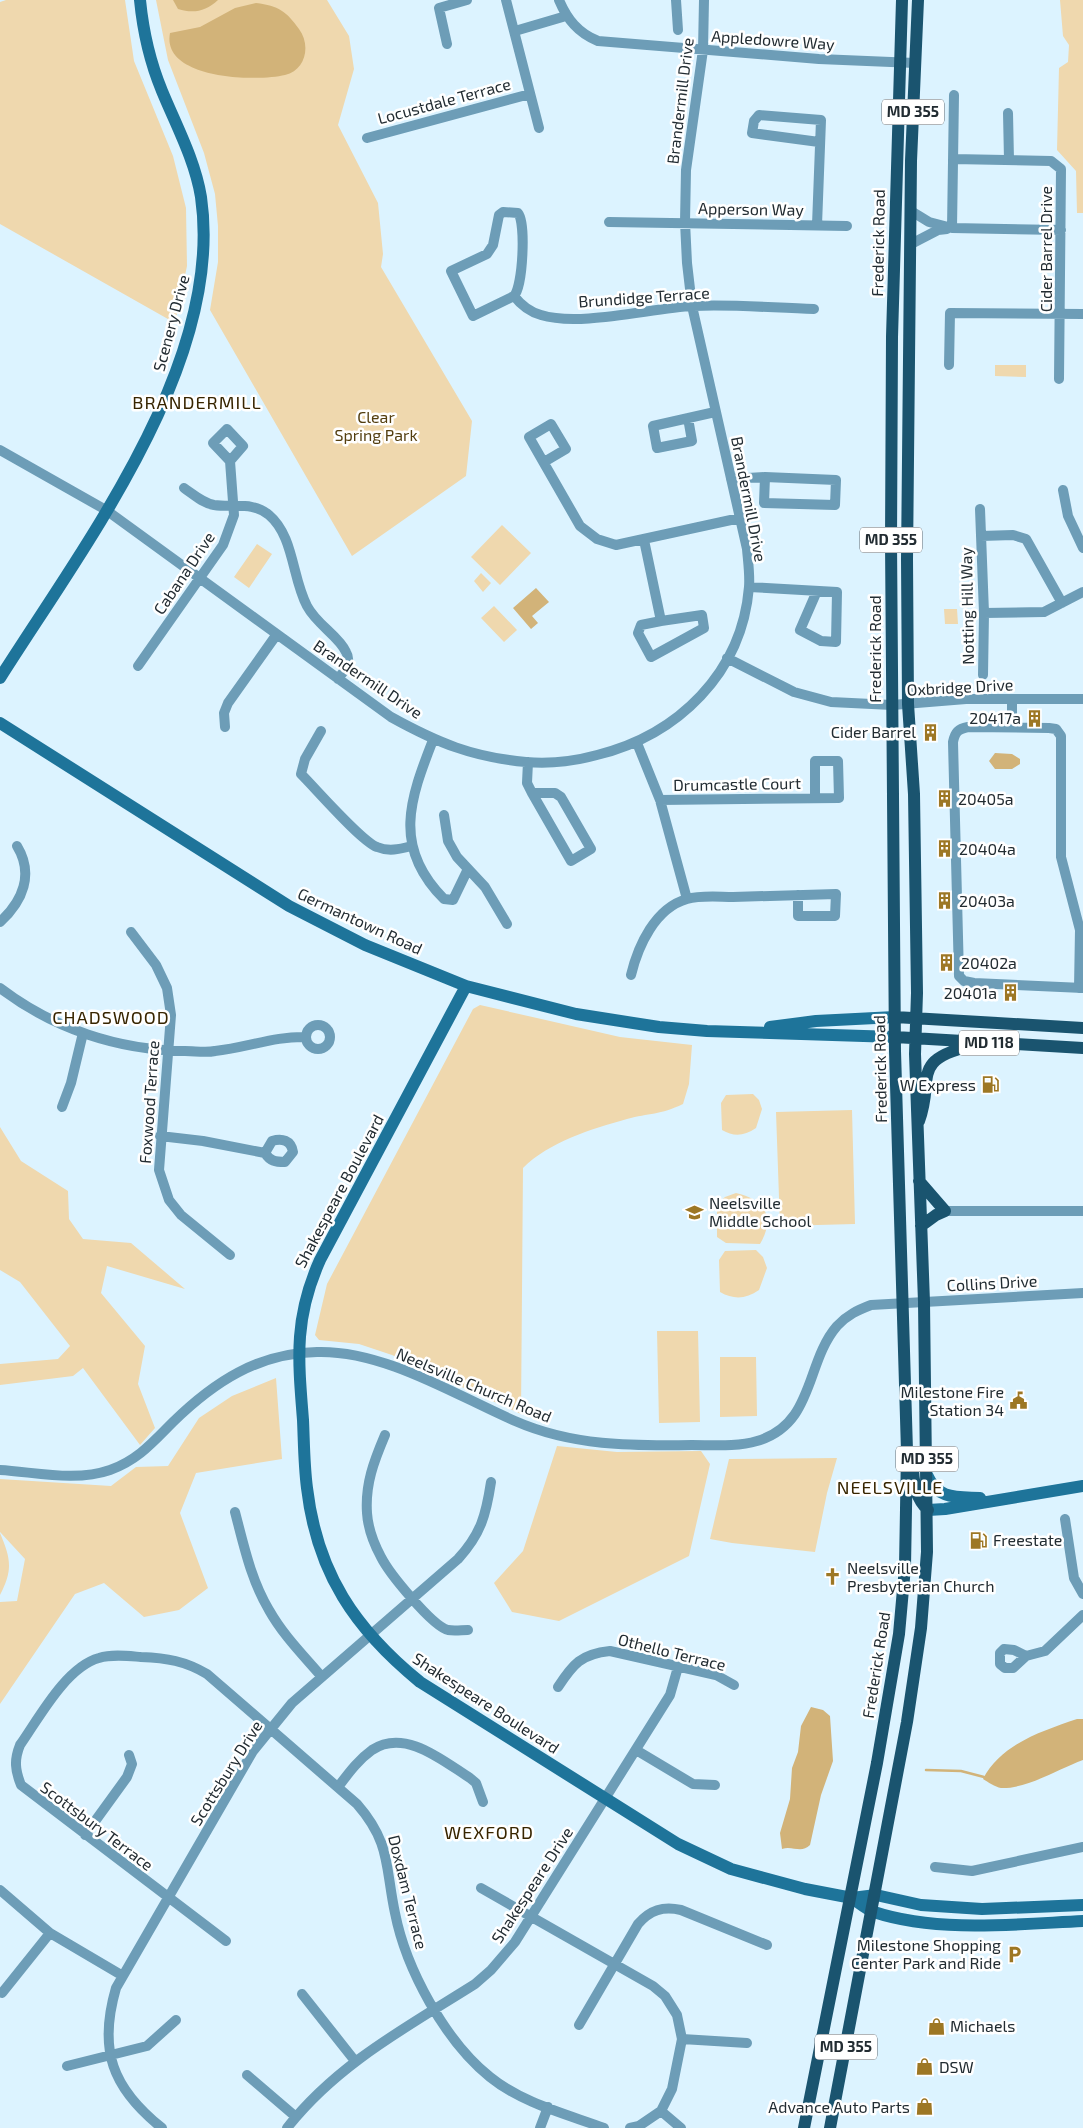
<svg xmlns="http://www.w3.org/2000/svg" width="1083" height="2128" font-family="'Exo 2',sans-serif">
<rect width="100%" height="100%" fill="#dcf3ff"/>
<path fill="#efd8ae" d="M6,0H125L134,61L173,156L186,208L187,266L175,323L0,224V2Z
M156,0H327L349,36L354,69L338,125L378,203L383,254L381,267L472,421L466,476L352,556L210,310L218,262V226L215,194L204,153L168,60Z
M1060,0H1083V213H1077L1076,171L1057,150L1059,68L1068,62L1069,45L1063,36Z
M995,365H1026V377L995,376Z
M502,525L531,553L500,585L471,557Z
M257,544L272,554L249,588L234,577Z
M481,573L491,583L483,592L474,581Z
M494,606L517,630L504,642L481,618Z
M944,609H957L958,624H945Z
M480,1005L620,1037L692,1045L689,1084L683,1104C660,1115 649,1113 627,1119C591,1129 549,1142 523,1168L521,1414L392,1355L359,1344L319,1340L315,1335L327,1284L473,1009Z
M753,1094L759,1100L762,1109L756,1128C744,1136 734,1137 722,1130L721,1103L726,1095Z
M852,1110L855,1224L780,1226L776,1112Z
M0,1127L21,1161L68,1191L69,1219L83,1239L131,1243L185,1289L107,1266L101,1293L145,1346L138,1384L155,1428L140,1445L83,1368L73,1376L0,1385V1364L58,1359L70,1346L20,1282L0,1270Z
M736,1193C765,1200 776,1217 760,1244L726,1243L717,1237V1204L725,1197Z
M756,1250L763,1257L767,1268L759,1290C746,1299 734,1300 720,1292L719,1260L725,1251Z
M657,1331H698L700,1422L659,1423Z
M720,1357H756L757,1416L720,1417Z
M276,1378L282,1459L196,1473L180,1513L208,1588L179,1610L144,1617L104,1583L75,1594L0,1704V1602L17,1601L25,1559L0,1532V1479L111,1486L136,1467L168,1466L199,1418L232,1396Z
M557,1446L617,1452L701,1451L710,1464L689,1556L559,1621L512,1612L494,1583L523,1551Z
M837,1458L827,1493L815,1552L732,1543L710,1539L729,1459Z
M0,1533C11,1559 13,1570 0,1595Z"/>
<path fill="#d2b379" d="M173,0H218C206,11 194,14 178,9Z
M256,3C279,6 286,11 299,29C311,45 306,70 285,75C256,82 161,79 170,33L200,27L235,8Z
M536,588L549,602L532,616L538,623L531,629L513,608Z
M995,753L1012,754L1020,759V764L1012,769H995L989,761Z
M811,1707L823,1710L830,1716L833,1761L821,1795L810,1845C801,1854 792,1845 782,1849L780,1833L790,1799L792,1768L798,1752L801,1726Z
M1077,1719H1083V1760C1058,1769 1027,1789 1001,1788C995,1787 988,1782 983,1779C1001,1744 1042,1731 1077,1719Z"/>
<g fill="none" stroke-linecap="round" stroke-linejoin="round">
<path stroke="#d2b379" stroke-width="2.5" d="M926,1770L961,1771L984,1777"/>
<path stroke="#6d9db7" stroke-width="10" d="M506,0L539,128
M559,0C567,19 578,33 598,41L819,59L915,63
M676,0L678,30
M515,31L566,16
M447,44L439,8L467,0
M1008,113L1009,160
M367,138L530,94
M953,159L1051,161L1061,169L1059,379
M911,211L929,222L952,228L1061,230
M609,222L847,226
M817,225L821,120L759,115L754,121L752,133L819,142
M952,228L954,95
M911,244L938,230L947,229
M514,296L473,316L451,271L487,254L493,245L499,215L503,212L518,213C526,223 523,286 514,296C521,305 530,312 541,315C580,327 651,308 693,306C733,304 774,308 814,309
M949,365L950,313L1083,314
M688,418L692,441L657,448L653,426L715,412
M0,450L106,510L391,717C438,743 472,757 526,762C549,764 575,761 597,755C678,735 742,673 749,587C750,575 748,561 747,549L692,306L687,263L685,222L686,170L703,50L704,0
M544,462L566,449L551,424L529,437L580,526L597,539L616,545L740,518
M731,479L765,477L836,480L835,505L764,503L765,477
M184,488C194,495 203,503 214,505C234,508 252,501 269,515C294,536 292,578 307,606C317,625 339,636 346,652C352,662 344,671 338,679
M1063,490L1068,516L1083,548
M980,509L984,613L983,675
M981,536L1013,535L1026,539L1062,603
M644,540L661,621L702,615L704,628L651,657L638,633L641,625L661,621
M749,587L837,592L836,642L821,641L800,630L817,591
M984,613L1044,612L1083,592
M727,658L794,692L831,702L892,705L966,699H1083
M138,666L223,545L234,515L230,461L243,446L227,429L213,443L230,461
M225,727L224,713L228,703L277,634
M1012,727V699
M321,731L305,759L301,774C317,790 361,841 377,847C389,852 400,849 412,846
M433,740C410,799 392,847 444,899L453,900L467,871
M637,743L660,800L687,899
M528,762L527,783L532,793L571,861L591,849L561,797L555,793H532
M660,800L839,798L838,761H815V798
M444,815L448,841L457,857L485,887L507,924
M0,922C23,901 34,874 17,846
M131,932L156,965L167,988L171,1015L159,1170L169,1200L181,1215L230,1255
M631,975C638,946 655,908 687,899C701,895 719,897 733,897C767,896 801,895 836,894L835,916H798V895
M0,988C54,1029 118,1050 185,1051C195,1051 206,1053 215,1051C246,1048 275,1036 306,1037
M1079,988L1080,930L1061,857V736L1056,729L1049,728L968,727C958,729 955,732 953,742L959,976L964,981L974,983L1083,988
M306 1037a12 12 0 1 1 24 0a12 12 0 1 1-24 0Z
M62,1107L71,1083L83,1033
M160,1136L203,1141L265,1153C270,1161 275,1162 285,1162L293,1152C291,1140 282,1138 272,1141L265,1153
M945,1211H1083
M385,1435C374,1461 365,1484 367,1513C368,1528 374,1544 381,1557C389,1573 432,1626 448,1630C454,1631 462,1630 468,1630
M0,1470C35,1472 76,1482 110,1470C138,1460 153,1442 173,1422C214,1382 258,1353 317,1352C384,1350 455,1395 515,1421C572,1446 631,1446 692,1445C713,1445 737,1447 757,1441C815,1424 805,1363 837,1326C847,1315 858,1310 871,1305L1083,1293
M235,1512C244,1546 251,1580 269,1610C283,1635 303,1655 321,1676
M1065,1519L1074,1578L1083,1594
M1026,1656L1014,1650L1004,1649L1000,1653V1664L1005,1668H1013L1026,1656L1045,1651L1083,1615
M558,1687C573,1664 581,1654 610,1651L716,1675L734,1685
M636,1750L693,1784L715,1785
M338,1787C348,1774 358,1760 372,1750C405,1728 443,1761 470,1778L476,1783L483,1802
M85,1835L127,1777L132,1764L129,1755
M935,1867L972,1871L1083,1847
M481,1888L653,1986L665,1996L677,2015L682,2039L672,2089L661,2111L639,2126L630,2128
M0,1890L50,1933L123,1976
M226,1941L21,1785C15,1770 14,1760 20,1745C39,1718 66,1667 99,1658C112,1654 128,1656 141,1657C167,1658 185,1661 207,1674L357,1804C391,1843 385,1866 395,1913C406,1969 445,2041 490,2077C522,2103 566,2114 604,2128
M2,1993L50,1933
M302,1994L355,2061
M579,2025L638,1924C650,1910 663,1906 681,1910L767,1945
M682,2039L747,2043
M67,2066L147,2046L176,2020
M247,2075L296,2117
M661,2111L681,2128
M162,2128C112,2088 98,2050 116,1988L253,1751L292,1703L458,1559C481,1534 486,1515 491,1482
M287,2128C337,2064 407,2027 475,1984L491,1970L515,1942L670,1695L678,1667
M540,2128L548,2107"/>
<path stroke="#1e749a" stroke-width="12" d="M0,678C84,545 225,362 201,197C195,160 176,125 162,91C150,62 143,31 140,0
M0,723L289,906L365,945L466,986L576,1014L659,1027L707,1031L895,1037
M466,986L320,1260C294,1318 298,1358 303,1420C304,1442 304,1465 307,1488C317,1573 355,1629 420,1682L678,1844L731,1869L805,1889L852,1898L876,1895L921,1905L982,1909L1083,1905
M770,1027L816,1021L895,1017
M927,1475C938,1500 956,1497 980,1498
M928,1510L945,1509L1083,1486
M852,1898C858,1902 866,1909 874,1912C937,1933 1018,1924 1083,1921"/>
<path stroke="#1a546f" stroke-width="12" d="M895,1017L1083,1028
M895,1037L1083,1048
M919,1121C935,1079 909,1061 970,1046
M919,1181L945,1211L936,1215L921,1226
M913,1470C914,1485 916,1499 928,1510
M804,2128L877,1763L899,1634L905,1567L907,1451L895,1051L891,542L892,337L902,0
M830,2128L907,1722L921,1628L927,1552L924,1302L915,1054L917,993L914,794L908,704L907,559L911,161L918,0"/>
</g>
<defs>
<symbol id="building-bare" viewBox="-9 -9 18 18"><path d="M-4-6H4V6H1V3H-1V6H-4ZM-2.5-4.3h1.7v1.8h-1.7ZM.8-4.3h1.7v1.8H.8ZM-2.5-1h1.7V.8h-1.7ZM.8-1h1.7V.8H.8Z" fill="#9d7724" stroke="#fff" stroke-width="2.5" paint-order="stroke"/></symbol>
<symbol id="fuel-bare" viewBox="-9 -9 18 18"><path d="M-5.5-6h7V0h2V4h1.3V-2.5L3-4.5l.8-.8L6-3V5H2.5V1h-1V6h-7ZM-4.2-4.7v3.2H.2V-4.7Z" fill="#9d7724" stroke="#fff" stroke-width="2.5" paint-order="stroke"/></symbol>
<symbol id="school-bare" viewBox="-9 -9 18 18"><path d="M0-5L7-2L0 1L-7-2ZM-4 1L0 2.5L4 1V4Q0 6-4 4Z" fill="#9d7724" stroke="#fff" stroke-width="2.5" paint-order="stroke"/></symbol>
<symbol id="civic-bare" viewBox="-9 -9 18 18"><path d="M-.6-6.5H3V-4.5H.6V-3L4-1V1h2V6H-6V1h2V-1L-.6-3ZM-1.2 2.5V6h2.4V2.5Z" fill="#9d7724" stroke="#fff" stroke-width="2.5" paint-order="stroke"/></symbol>
<symbol id="church-bare" viewBox="-9 -9 18 18"><path d="M-1.2-6h2.4v3.5h3.3v2.4h-3.3V6h-2.4V-.1h-3.3v-2.4h3.3Z" fill="#9d7724" stroke="#fff" stroke-width="2.5" paint-order="stroke"/></symbol>
<symbol id="parking-bare" viewBox="-9 -9 18 18"><path d="M-3.5-5.5H1a3.5 3.5 0 0 1 0 7H-1V5.5H-3.5ZM-1-3.4V-.6H.8a1.4 1.4 0 0 0 0-2.8Z" fill="#9d7724" stroke="#fff" stroke-width="2.5" paint-order="stroke"/></symbol>
<symbol id="shop-bare" viewBox="-9 -9 18 18"><path d="M-5-2.5h2.3a2.7 3.5 0 0 1 5.4 0H5L5.5 6h-11ZM-1.5-2.5h3a1.5 2.3 0 0 0-3 0Z" fill="#9d7724" stroke="#fff" stroke-width="2.5" paint-order="stroke"/></symbol>
</defs>
<g fill-rule="evenodd">
<use href="#building-bare" x="1022" y="706" width="25" height="25"/>
<use href="#building-bare" x="918" y="720" width="25" height="25"/>
<use href="#building-bare" x="932" y="786" width="25" height="25"/>
<use href="#building-bare" x="932" y="836" width="25" height="25"/>
<use href="#building-bare" x="932" y="888" width="25" height="25"/>
<use href="#building-bare" x="934" y="950" width="25" height="25"/>
<use href="#building-bare" x="998" y="980" width="25" height="25"/>
<use href="#fuel-bare" x="978" y="1072" width="25" height="25"/>
<use href="#school-bare" x="682" y="1200" width="25" height="25"/>
<use href="#civic-bare" x="1006" y="1388" width="25" height="25"/>
<use href="#fuel-bare" x="966" y="1528" width="25" height="25"/>
<use href="#church-bare" x="820" y="1564" width="25" height="25"/>
<use href="#parking-bare" x="1002" y="1942" width="25" height="25"/>
<use href="#shop-bare" x="924" y="2014" width="25" height="25"/>
<use href="#shop-bare" x="912" y="2054" width="25" height="25"/>
<use href="#shop-bare" x="912" y="2094" width="25" height="25"/>
</g>
<g text-anchor="middle" stroke-width="5" stroke-linejoin="round" paint-order="stroke">
<g fill="#fff" stroke="#646b70" stroke-width="1">
<rect x="882" y="99.5" width="62" height="25" rx="4"/>
<rect x="860" y="527.5" width="62" height="25" rx="4"/>
<rect x="959" y="1030.5" width="60" height="25" rx="4"/>
<rect x="896" y="1446.5" width="62" height="25" rx="4"/>
<rect x="815" y="2034.5" width="62" height="25" rx="4"/>
</g>
<g font-size="15" font-weight="bold" fill="#222c32">
<text x="913" y="117">MD 355</text>
<text x="891" y="545">MD 355</text>
<text x="989" y="1048">MD 118</text>
<text x="927" y="1464">MD 355</text>
<text x="846" y="2052">MD 355</text>
</g>
<g font-size="16" fill="#222c32" stroke="#fff">
<text transform="translate(773 40) rotate(4)" y="6">Appledowre Way</text>
<text transform="translate(444 101) rotate(-15)" y="6">Locustdale Terrace</text>
<text transform="translate(680 101) rotate(-83)" y="6">Brandermill Drive</text>
<text transform="translate(751 209) rotate(1)" y="6">Apperson Way</text>
<text transform="translate(878 243) rotate(-89)" y="6">Frederick Road</text>
<text transform="translate(1046 249) rotate(-90)" y="6">Cider Barrel Drive</text>
<text transform="translate(644 297) rotate(-4)" y="6">Brundidge Terrace</text>
<text transform="translate(171 323) rotate(-75)" y="6">Scenery Drive</text>
<text transform="translate(749 499) rotate(79)" y="6">Brandermill Drive</text>
<text transform="translate(184 573) rotate(-56)" y="6">Cabana Drive</text>
<text transform="translate(967 606) rotate(-91)" y="6">Notting Hill Way</text>
<text transform="translate(875 649) rotate(-90)" y="6">Frederick Road</text>
<text transform="translate(368 679) rotate(34)" y="6">Brandermill Drive</text>
<text transform="translate(960 687) rotate(-3)" y="6">Oxbridge Drive</text>
<text transform="translate(737 784) rotate(-1)" y="6">Drumcastle Court</text>
<text transform="translate(360 921) rotate(25)" y="6">Germantown Road</text>
<text transform="translate(880 1069) rotate(-91)" y="6">Frederick Road</text>
<text transform="translate(149 1102) rotate(-86)" y="6">Foxwood Terrace</text>
<text transform="translate(339 1191) rotate(-62)" y="6">Shakespeare Boulevard</text>
<text transform="translate(992 1283) rotate(-3)" y="6">Collins Drive</text>
<text transform="translate(474 1385) rotate(23)" y="6">Neelsville Church Road</text>
<text transform="translate(672 1652) rotate(14)" y="6">Othello Terrace</text>
<text transform="translate(876 1665) rotate(-81)" y="6">Frederick Road</text>
<text transform="translate(486 1703) rotate(33)" y="6">Shakespeare Boulevard</text>
<text transform="translate(226 1773) rotate(-58)" y="6">Scottsbury Drive</text>
<text transform="translate(97 1826) rotate(37)" y="6">Scottsbury Terrace</text>
<text transform="translate(532 1885) rotate(-57)" y="6">Shakespeare Drive</text>
<text transform="translate(408 1892) rotate(76)" y="6">Doxdam Terrace</text>
</g>
<g font-size="16" fill="#533e0f" stroke="#fff">
<text x="376" y="423">Clear<tspan x="376" dy="18">Spring Park</tspan></text>
</g>
<g font-size="16" fill="#222c32" stroke="#fff" text-anchor="start">
<text x="1021" y="724" text-anchor="end">20417a</text>
<text x="916" y="738" text-anchor="end">Cider Barrel</text>
<text x="958" y="805">20405a</text>
<text x="959" y="855">20404a</text>
<text x="959" y="907">20403a</text>
<text x="961" y="969">20402a</text>
<text x="997" y="999" text-anchor="end">20401a</text>
<text x="976" y="1091" text-anchor="end">W Express</text>
<text x="709" y="1209">Neelsville<tspan x="709" dy="18">Middle School</tspan></text>
<text x="1004" y="1398" text-anchor="end">Milestone Fire<tspan x="1004" dy="18">Station 34</tspan></text>
<text x="993" y="1546">Freestate</text>
<text x="847" y="1574">Neelsville<tspan x="847" dy="18">Presbyterian Church</tspan></text>
<text x="1001" y="1951" text-anchor="end">Milestone Shopping<tspan x="1001" dy="18">Center Park and Ride</tspan></text>
<text x="950" y="2032">Michaels</text>
<text x="939" y="2073">DSW</text>
<text x="910" y="2113" text-anchor="end">Advance Auto Parts</text>
</g>
<g font-size="18" letter-spacing="1" fill="#372500" stroke="#fff">
<text x="197" y="409">BRANDERMILL</text>
<text x="111" y="1024">CHADSWOOD</text>
<text x="890" y="1494">NEELSVILLE</text>
<text x="489" y="1839">WEXFORD</text>
</g>
</g>
</svg>
